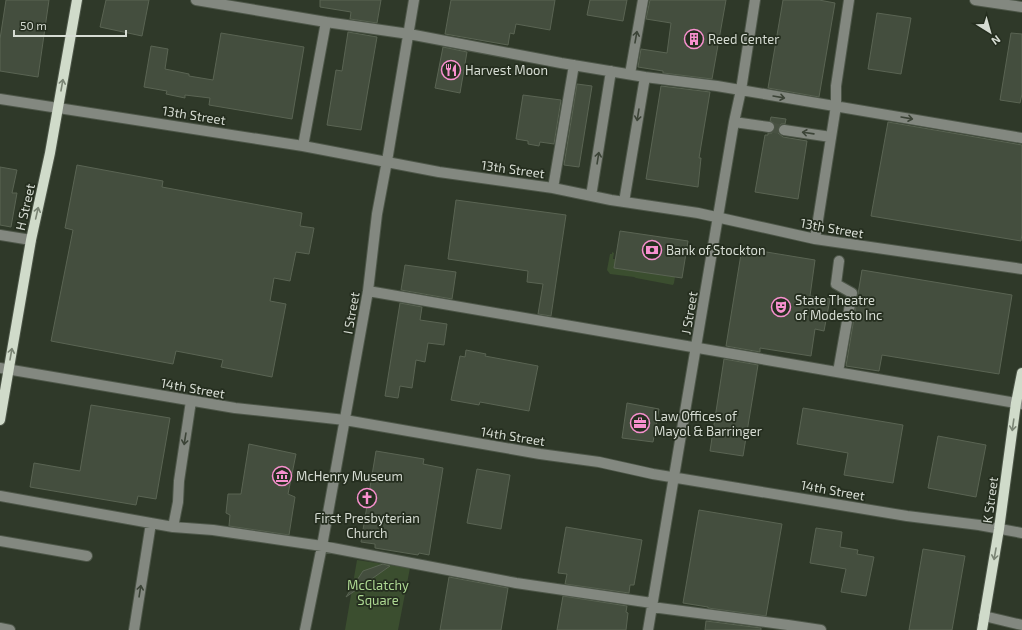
<svg xmlns="http://www.w3.org/2000/svg" width="1022" height="630" font-family="'Exo 2',sans-serif">
<rect width="100%" height="100%" fill="#2f3929"/>
<path fill="#3b4e2f" d="M612,252L614,253L613,259H616L614,268L675,277L674,283L673,285L636,278L634,277L610,274L607,270L610,254H612Z
M357,560L410,568L398,630H345Z"/>
<path fill="#444e3e" stroke="#5a6453" d="M6,0H49L38,77L0,71V39Z
M106,0H149L142,36L100,27Z
M320,0H381L377,23L350,19L351,12L320,7Z
M451,0H555L550,30L516,24L514,34L510,33L508,45L445,34Z
M590,0H627L623,21L587,15Z
M650,0H726L712,79L663,73V71L638,67L641,49L667,53L671,23L646,19Z
M783,0H819L835,3L819,97L768,88Z
M877,13L911,18L901,74L868,69Z
M348,32L377,37L361,130L327,125L336,70L342,71Z
M221,33L304,47L292,119L209,105L210,98L185,95V98L166,94L167,91L144,87L151,46L168,49L165,69L189,74V76L213,80Z
M1011,33L1022,34V94L1020,103L1000,100Z
M443,47L467,52L460,93L435,88Z
M577,84L592,86L579,167L564,165Z
M661,86L710,92L699,158H701L698,187L646,179Z
M523,95L561,100L554,144L540,142L539,146L528,144V141L516,139Z
M771,117L786,119L785,124H781L778,129V133L783,137L807,141L798,199L755,192L765,135H768V133H772L775,128V124L770,121Z
M888,122L1022,145V234L1021,241L871,216Z
M77,165L163,181L162,187L302,213L300,226L314,228L309,254L296,252L290,281L274,278L270,301L286,304L272,377L221,367L223,360L176,351L173,364L51,341L73,230L65,228Z
M0,167L17,170L12,193H17L11,227L0,225Z
M456,200L566,215L551,316L538,314L543,284L527,282L528,271L448,259Z
M620,231L688,241L682,278L614,268Z
M742,248L815,260L810,296L830,299L824,331L815,329L811,356L760,348V352L726,346Z
M405,265L456,272L452,299L401,290Z
M862,270L1012,295L999,374L882,355L879,371L846,366Z
M400,303L422,307L420,320L447,324L444,345L428,343L425,362L416,360L412,388L400,386L398,398L385,396Z
M466,350L486,354L485,356L538,366L529,411L480,402L479,405L451,400L460,356L465,357Z
M724,359L758,365L743,456L710,451Z
M627,403L659,409L653,442L622,438Z
M91,405L170,418L156,499L138,496L136,505L30,487L34,463L80,471Z
M803,408L903,425L893,483L844,475L848,453L797,444Z
M938,436L986,445L976,497L928,488Z
M249,444L296,454L288,494L295,497L289,535L229,526L230,515L226,513L228,494H241Z
M376,451L424,459L423,464L443,468L429,555L419,553L418,555L375,548V544L361,542Z
M477,469L510,475L501,529L467,523Z
M699,510L782,524L766,616L708,608V607L683,603Z
M566,527L642,540L634,585H630L629,593L565,584L567,574L558,573Z
M816,528L842,532L840,547L858,550L857,554L874,557L866,596L841,592L846,569L810,563Z
M923,549L965,556L952,630H909Z
M383,564L390,566L346,597L363,571Z
M449,577L508,588L501,630H440Z
M563,596L627,606L626,612L628,613L626,630H557Z
M706,621L761,628V630H705Z"/>
<g fill="none" stroke-linecap="round" stroke-linejoin="round">
<path stroke="#485142" stroke-width="10" stroke-dasharray="10 5" stroke-linecap="butt" d="M769,127L784,130"/>
<defs>
<path id="minor" d="M196,0L326,22L409,34L561,63L645,77L717,86L1022,138
M975,0L1022,7
M630,74L643,0
M0,99L303,146L439,172L553,188L611,200L698,213L815,239L1022,269
M734,122L769,127
M784,130L831,137
M303,146L326,22
M553,188L574,65
M591,196L611,71
M624,202L645,77
M0,235L31,240
M815,239L836,106V86L849,0
M368,291L1022,404
M0,368L235,408L345,420L540,454L599,462L653,474L907,516L979,525L1022,533
M838,372L852,293L836,284L839,261
M0,496L173,527L213,530L322,546L516,583L652,603
M173,527L178,502L179,481L191,401
M0,541L87,556
M652,607L788,625L821,630
M984,616L1022,625
M0,628L10,630
M134,630L151,523
M305,630L322,546L368,291L377,214L387,161L414,0
M648,630L734,122L741,90L755,0"/>
<path id="major" d="M0,420L31,240L50,153L77,0
M982,630L999,529L1016,403L1022,373"/>
</defs>
<use href="#minor" stroke="#4d5648" stroke-width="12"/>
<use href="#major" stroke="#4d5648" stroke-width="12"/>
<use href="#minor" stroke="#838880" stroke-width="10"/>
<use href="#major" stroke="#d0dbca" stroke-width="10"/>
</g>
<defs><path id="oneway-shaft" d="M-6 0H5M1.5-3L5.5 0L1.5 3" fill="none" stroke-width="1.6" stroke-linecap="round" stroke-linejoin="round"/></defs>
<g stroke="#3c4437">
<use href="#oneway-shaft" transform="translate(636 37) rotate(-80)"/>
<use href="#oneway-shaft" transform="translate(779 97) rotate(10)"/>
<use href="#oneway-shaft" transform="translate(638 115) rotate(99)"/>
<use href="#oneway-shaft" transform="translate(907 118) rotate(10)"/>
<use href="#oneway-shaft" transform="translate(808 133) rotate(-172)"/>
<use href="#oneway-shaft" transform="translate(598 158) rotate(-81)"/>
<use href="#oneway-shaft" transform="translate(185 439) rotate(99)"/>
<use href="#oneway-shaft" transform="translate(140 591) rotate(-81)"/>
</g>
<g stroke="#7a8474">
<use href="#oneway-shaft" transform="translate(62 85) rotate(-80)"/>
<use href="#oneway-shaft" transform="translate(37 213) rotate(-77)"/>
<use href="#oneway-shaft" transform="translate(11 354) rotate(-80)"/>
<use href="#oneway-shaft" transform="translate(1013 425) rotate(98)"/>
<use href="#oneway-shaft" transform="translate(995 554) rotate(100)"/>
</g>
<defs>
<symbol id="building-ring" viewBox="-11 -11 22 22"><circle r="9.5" fill="#252e1f" stroke="#f790ce" stroke-width="1.5"/><path d="M-4-6H4V6H1V3H-1V6H-4ZM-2.5-4.3h1.7v1.8h-1.7ZM.8-4.3h1.7v1.8H.8ZM-2.5-1h1.7V.8h-1.7ZM.8-1h1.7V.8H.8Z" fill="#f790ce"/></symbol>
<symbol id="restaurant-ring" viewBox="-11 -11 22 22"><circle r="9.5" fill="#252e1f" stroke="#f790ce" stroke-width="1.5"/><path d="M-5-6h1v4h1v-4h1v4h1v-4h1v5L-1.5 .5V6h-2V.5L-5-1ZM5-6V6H3V1.5H1.5Q1.5-4 5-6Z" fill="#f790ce"/></symbol>
<symbol id="bank-ring" viewBox="-11 -11 22 22"><circle r="9.5" fill="#252e1f" stroke="#f790ce" stroke-width="1.5"/><path d="M-6-4H6V4H-6ZM0-2.3a2.3 2.3 0 1 0 0 4.6a2.3 2.3 0 1 0 0-4.6Z" fill="#f790ce"/></symbol>
<symbol id="theatre-ring" viewBox="-11 -11 22 22"><circle r="9.5" fill="#252e1f" stroke="#f790ce" stroke-width="1.5"/><path d="M-5-5.5Q0-4 5-5.5V0Q5 5 0 6Q-5 5-5 0ZM-3.3-2.5H-1v1.5H-3.3ZM1-2.5H3.3v1.5H1ZM-2.8 1Q0 5.5 2.8 1Z" fill="#f790ce"/></symbol>
<symbol id="office-ring" viewBox="-11 -11 22 22"><circle r="9.5" fill="#252e1f" stroke="#f790ce" stroke-width="1.5"/><path d="M-6-3h4V-5.5h4V-3h4V5H-6ZM-1-4.5V-3h2v-1.5ZM-6 0V1H6V0Z" fill="#f790ce"/></symbol>
<symbol id="museum-ring" viewBox="-11 -11 22 22"><circle r="9.5" fill="#252e1f" stroke="#f790ce" stroke-width="1.5"/><path d="M0-6L6-3V-2H-6V-3ZM-5-1h2V3h-2ZM-1-1h2V3h-2ZM3-1h2V3H3ZM-6 4H6V6H-6Z" fill="#f790ce"/></symbol>
<symbol id="church-ring" viewBox="-11 -11 22 22"><circle r="9.5" fill="#252e1f" stroke="#f790ce" stroke-width="1.5"/><path d="M-1.2-6h2.4v3.5h3.3v2.4h-3.3V6h-2.4V-.1h-3.3v-2.4h3.3Z" fill="#f790ce"/></symbol>
</defs>
<g fill-rule="evenodd">
<use href="#building-ring" x="683" y="28" width="22" height="22"/>
<use href="#restaurant-ring" x="440" y="59" width="22" height="22"/>
<use href="#bank-ring" x="641" y="239" width="22" height="22"/>
<use href="#theatre-ring" x="770" y="296" width="22" height="22"/>
<use href="#office-ring" x="629" y="412" width="22" height="22"/>
<use href="#museum-ring" x="271" y="465" width="22" height="22"/>
<use href="#church-ring" x="356" y="487" width="22" height="22"/>
</g>
<g text-anchor="middle" stroke-width="3.5" stroke-linejoin="round" paint-order="stroke">
<g font-size="13" fill="#d6dcd3" stroke="#252e1f" text-anchor="start">
<text x="708" y="44">Reed Center</text>
<text x="465" y="75">Harvest Moon</text>
<text x="666" y="255">Bank of Stockton</text>
<text x="795" y="305">State Theatre<tspan x="795" dy="15">of Modesto Inc</tspan></text>
<text x="654" y="421">Law Offices of<tspan x="654" dy="15">Mayol &amp; Barringer</tspan></text>
<text x="296" y="481">McHenry Museum</text>
<text x="367" y="523" text-anchor="middle">First Presbyterian<tspan x="367" dy="15">Church</tspan></text>
</g>
<g font-size="13" fill="#d6dcd3" stroke="#252e1f">
<text transform="translate(194 115) rotate(9)" y="5">13th Street</text>
<text transform="translate(513 169) rotate(8)" y="5">13th Street</text>
<text transform="translate(25 207) rotate(-77)" y="5">H Street</text>
<text transform="translate(832 228) rotate(10)" y="5">13th Street</text>
<text transform="translate(351 313) rotate(-80)" y="5">I Street</text>
<text transform="translate(689 313) rotate(-80)" y="5">J Street</text>
<text transform="translate(193 388) rotate(10)" y="5">14th Street</text>
<text transform="translate(513 436) rotate(9)" y="5">14th Street</text>
<text transform="translate(833 490) rotate(10)" y="5">14th Street</text>
<text transform="translate(990 500) rotate(-82)" y="5">K Street</text>
</g>
<g font-size="13" fill="#aed993" stroke="#252e1f">
<text x="378" y="590">McClatchy<tspan x="378" dy="15">Square</tspan></text>
</g>
</g>
<g transform="translate(990 32) rotate(143)" stroke="#252e1f" stroke-width="3" paint-order="stroke">
<path d="M0-3L7 15L0 10L-7 15Z" fill="#d6dcd3"/>
<text y="-6" font-size="11" font-weight="bold" text-anchor="middle" fill="#d6dcd3">N</text>
</g>
<path d="M14 30v6h112v-6" fill="none" stroke="#d6dcd3" stroke-width="2"/>
<text x="20" y="30" font-size="12" fill="#d6dcd3" stroke="#252e1f" stroke-width="3" paint-order="stroke">50 m</text>
</svg>
